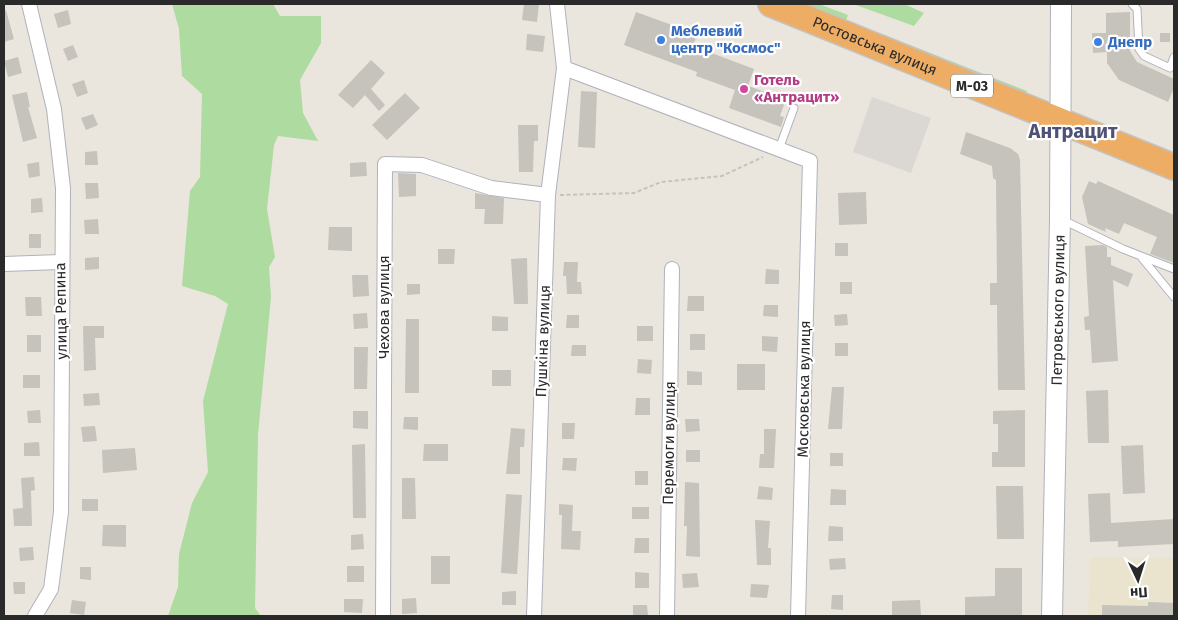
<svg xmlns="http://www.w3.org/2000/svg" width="1178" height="620" font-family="'Fira Sans',sans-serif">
<rect width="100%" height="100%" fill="#eae6dd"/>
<path fill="#eae4ce" d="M1090,557L1174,558V616H1088Z"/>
<path fill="#aedb9f" d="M172,4H273L280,16H321V43L300,80L303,113L318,141L278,136L274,145L267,209L275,257L269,267L271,297L258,435L255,608L261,616H168L178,587L179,554L192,503L208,472L203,401L228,304L215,296L182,286L190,191L200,177L202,94L182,76L179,29Z
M805,4H819L848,15L846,20Z
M853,4H904L924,13L914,26Z
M882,34L1027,91L1024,98L880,40Z"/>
<path fill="#dbd8d3" d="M872,97L931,118L911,173L853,152Z"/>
<path fill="#c6c2bc" d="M524,4H539L537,22L522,20Z
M6,10L14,39L4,42V11Z
M68,10L71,24L58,28L54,14Z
M636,12L697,34L693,46L754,69L748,86L786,99L780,116L784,117L781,127L729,108L735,90L696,76L697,72L624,45Z
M1130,12V51L1137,62L1174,79V88L1168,102L1119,80L1107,63V52L1093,53L1092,33H1106V13Z
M1160,33H1170V42H1160Z
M527,34L545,36L543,52L526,50Z
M73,45L78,57L68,61L63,49Z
M18,57L22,73L8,77L4,61Z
M371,60L385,73L371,89L385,105L379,111L365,95L353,108L338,95Z
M84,80L88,93L77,97L72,84Z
M581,91L597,92L595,148L578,147Z
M27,92L30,107H28L37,138L23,142L12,95Z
M405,93L420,108L387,140L372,125Z
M93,114L98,125L86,130L81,118Z
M518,125H538V141H534L533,172H519Z
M966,132L1010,148L1018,154L1020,160L1025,390H998L997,305H990V283H997L996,180L993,178L992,166L960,154Z
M97,151L98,165H85V152Z
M39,162L40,176L29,178L27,164Z
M366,162L367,176L350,177V163Z
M398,173L416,174V196L399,197Z
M1089,181L1096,184L1098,181L1174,215V263L1150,254L1157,237L1124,223L1119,234L1105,228L1106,232L1088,224L1082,197Z
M85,183H98L99,198L86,199Z
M866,192L867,224L839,225L838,193Z
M475,193L504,198L503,224H484L485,209H475Z
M42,198L43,212L31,213V199Z
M98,219L99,234H85L84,220Z
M329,227H352V251L328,250Z
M29,234H41V248H29Z
M835,243H848V256H835Z
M1103,245L1107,247V257H1111V265L1133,274L1128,287L1113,280L1118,361L1092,363L1090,330H1085L1084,317L1089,316L1085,246Z
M438,249H455L454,264H438Z
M99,257V269L85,270V258Z
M527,258L528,304H514L511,259Z
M564,262H578L577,282H581L582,294H567L566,276H563Z
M766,269L779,270V284H765Z
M352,275H368L369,296L353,297Z
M840,282H852V294H840Z
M407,284H420V294L407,295Z
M688,296H704V311H687Z
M25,297H41L42,316H26Z
M764,305H778V317L763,316Z
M367,313L368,328L354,329L353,314Z
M847,314L848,325L835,326L834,315Z
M567,315H579V328H566Z
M492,316L508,317V331H492Z
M406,319H419V393H405Z
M83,326H104V338H95L96,370L84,371Z
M637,326H653V341H637Z
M690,334H705V350H690Z
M27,335H41V352H27Z
M762,336L778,337L777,352L762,351Z
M835,343H848V356H835Z
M572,345H586V356H571Z
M354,347H368L367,389H354Z
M638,359L652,360L651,374L637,373Z
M737,364H765V390H737Z
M492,370H511V386H492Z
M687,371L702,372V385H687Z
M23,375H40V388H23Z
M832,387H844L842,429H828Z
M1108,390L1109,443H1088L1086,391Z
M99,393L100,405L84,406L83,394Z
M636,398H650V415H635Z
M40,410L41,423H28L27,411Z
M1025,410V467H992V452H998V424H993V411Z
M353,411H368V429L353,428Z
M404,417H418V430L403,429Z
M685,419H699L700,431L686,432Z
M562,423H575L574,439H562Z
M95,426L97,441L83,442L81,427Z
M511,428L525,429L524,447H520V474H506Z
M764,429H776L774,468H759L760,454H764Z
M39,442L40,456H24V443Z
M365,444L366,518H353L352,445Z
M424,444H448V461H423Z
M1143,445L1145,493L1123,494L1121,446Z
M135,448L137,470L103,473L102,450Z
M686,450H700V462H686Z
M830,453H843V466H830Z
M563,458H577L576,471L562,470Z
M635,471H648V485H635Z
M34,477L35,490L31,491L32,526H14L13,509L23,508L21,478Z
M402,478H415L416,519H402Z
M685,482L699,483L700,557L686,556L687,526H684Z
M759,486L773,488L772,500L757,499Z
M996,486H1023L1024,539H997Z
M831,489L846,490V505H830Z
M1110,493L1111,523L1174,519V544L1118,547V541L1090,542L1088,494Z
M506,494L522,495L517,574L501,573Z
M82,499H98V511H82Z
M559,504L573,505L572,531H581L580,550L561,549L562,515H559Z
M632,507H649V519H632Z
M755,520L770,521L768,548H771V565H757Z
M103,525H126V547L102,546Z
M829,526L843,527V541H828Z
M363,534L364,549L351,550V535Z
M635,538H649V553H634Z
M33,547L34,560L20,561L19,548Z
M431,556H450V584H431Z
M845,558L846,569L830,570L829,559Z
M347,566H364V582H347Z
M80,567H91V580L80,579Z
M995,568H1022V616H965V597L995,596Z
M635,572L649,573V588H635Z
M697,573L699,587L683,588L682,574Z
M13,582H25V594H14Z
M751,584L769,585L767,598L750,597Z
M516,591V605H502V592Z
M832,595H843V610L831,609Z
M416,598L417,613L402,614V599Z
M344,599H363L362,613L344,612Z
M72,600L86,602L84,615L70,613Z
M920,600L921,616H892V601Z
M1148,602L1174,603V616H1102V605L1148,606Z
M633,605H647L648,616H633Z"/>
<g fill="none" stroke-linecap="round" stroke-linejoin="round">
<defs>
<path id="lane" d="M1132,4L1137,9L1139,49L1144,56L1170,68L1174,57
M779,149L794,108
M1063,220L1123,249L1174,269
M1142,258L1174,297"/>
<path id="street" d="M29,4L54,109L63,188L61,512L51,589L35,616
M557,4L564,68L810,161L798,616
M4,264L60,262
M383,616L385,164L422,165L491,188L548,195
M534,616L548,195L564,68
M667,616L672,269"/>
<g id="secondary">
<path id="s1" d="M1052,616L1060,219L1061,4"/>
</g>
<g id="highway">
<path id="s2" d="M771,4L1174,167"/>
</g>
</defs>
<use href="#lane" stroke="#b0b2bc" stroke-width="9"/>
<use href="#street" stroke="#b0b2bc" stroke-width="16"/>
<use href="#secondary" stroke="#b0b2bc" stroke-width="22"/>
<use href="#highway" stroke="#c3c3c3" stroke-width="28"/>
<path stroke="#c3c3c3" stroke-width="2" stroke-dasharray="4 2.5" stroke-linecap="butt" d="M560,195L634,193L661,182L722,176L763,157"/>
<use href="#lane" stroke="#fff" stroke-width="7"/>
<use href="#street" stroke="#fff" stroke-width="14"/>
<use href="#secondary" stroke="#fff" stroke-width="20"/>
<use href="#highway" stroke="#edad65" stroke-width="25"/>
</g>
<g fill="#3f7fe0" stroke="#fff" stroke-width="2">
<circle cx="661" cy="40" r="5"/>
<circle cx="1098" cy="42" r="5"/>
</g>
<circle fill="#d1479c" stroke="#fff" stroke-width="2" cx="744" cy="89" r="5"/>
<g text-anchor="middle" stroke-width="4.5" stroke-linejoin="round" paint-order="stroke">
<rect fill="#fff" stroke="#6a6a6a" stroke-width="1" x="951" y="74.5" width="42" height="23" rx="4"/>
<g font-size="14" font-weight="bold" fill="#2a2a2a">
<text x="972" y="91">М-03</text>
</g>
<g font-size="15" font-weight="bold" fill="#366cbe" stroke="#fff" text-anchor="start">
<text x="671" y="36">Меблевий<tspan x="671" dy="17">центр "Космос"</tspan></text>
<text x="1108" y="47">Днепр</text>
</g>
<g font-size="15" fill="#2a2a2a" stroke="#fff">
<text dy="5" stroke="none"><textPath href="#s2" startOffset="112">Ростовська вулиця</textPath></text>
<text transform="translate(384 307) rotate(-90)" y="5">Чехова вулиця</text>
<text dy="5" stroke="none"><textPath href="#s1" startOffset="306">Петровського вулиця</textPath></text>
<text transform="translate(61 311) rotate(-91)" y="5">улица Репина</text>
<text transform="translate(543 341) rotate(-88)" y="5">Пушкіна вулиця</text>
<text transform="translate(804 389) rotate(-89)" y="5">Московська вулиця</text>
<text transform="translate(669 443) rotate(-89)" y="5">Перемоги вулиця</text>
</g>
<g font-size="15" font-weight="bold" fill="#b23c85" stroke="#fff" text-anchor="start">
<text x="754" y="85">Готель<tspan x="754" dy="17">«Антрацит»</tspan></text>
</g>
<g font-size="20" font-weight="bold" fill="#4f5276" stroke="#fff">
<text x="1073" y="138">Антрацит</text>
</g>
</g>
<rect width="1178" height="620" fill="none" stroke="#2a2a2a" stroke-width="10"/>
<g transform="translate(1138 580) rotate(176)" stroke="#ffffff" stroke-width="4" paint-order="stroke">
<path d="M0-4L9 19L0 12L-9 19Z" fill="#2a2a2a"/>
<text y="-8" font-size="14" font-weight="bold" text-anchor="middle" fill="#2a2a2a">Пн</text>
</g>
</svg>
